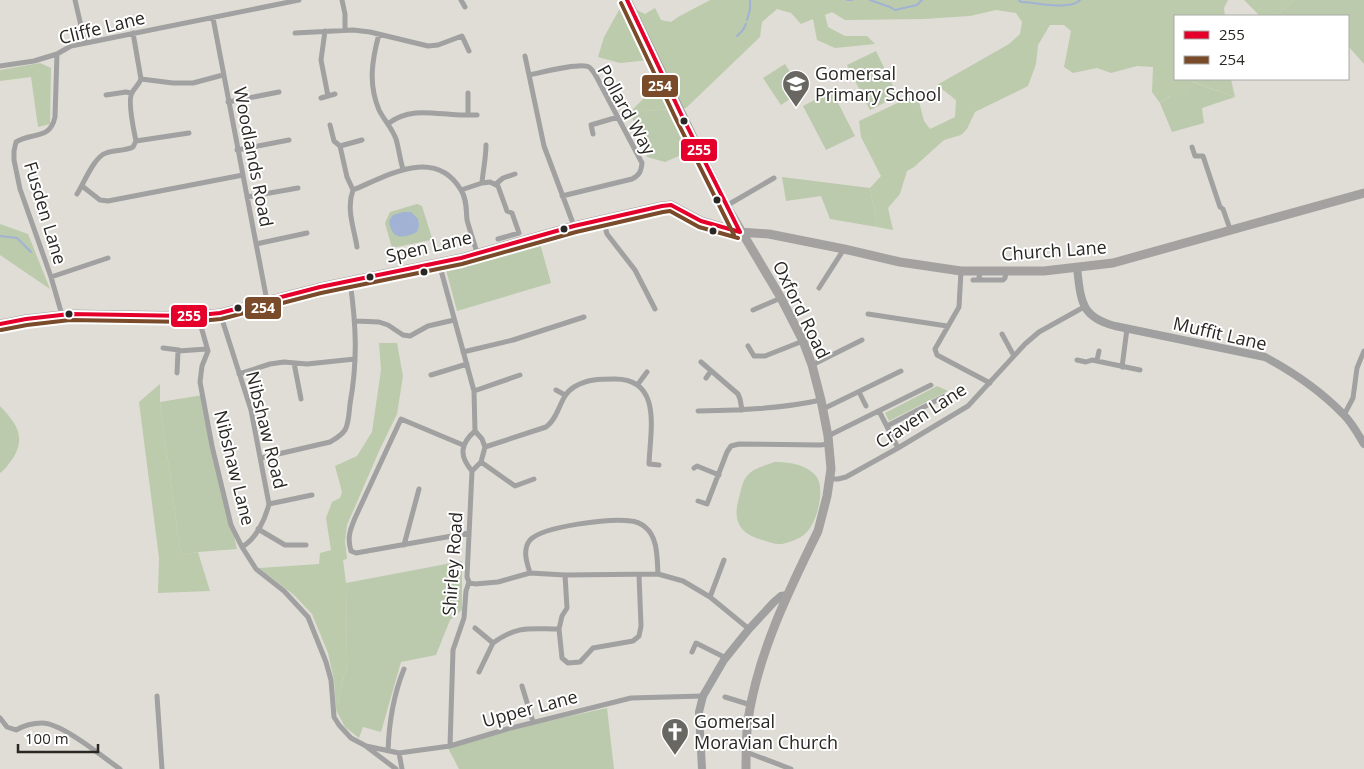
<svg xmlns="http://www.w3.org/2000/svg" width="1364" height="769" font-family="'Open Sans',sans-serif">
<rect width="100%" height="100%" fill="#e0ddd6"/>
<path fill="#bbcaac" d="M1294,0H1364V64L1348,46V16H1276Z
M876,51L898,96L870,110L847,65Z
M785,64L802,91L781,105L763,78Z
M1192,82L1235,97L1202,108L1204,123L1172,132L1160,103Z
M832,91L855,136L826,150L803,106Z
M674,109L695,149L665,162L647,157L630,112Z
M782,177L870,188L877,227L830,219L821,196L786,201Z
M417,204L422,206L432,238L431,240L392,248L385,223L390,212Z
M539,240L551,283L457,311L446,270L449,264Z
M937,386L948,391L889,421L885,413Z
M203,395L237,549L198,552L181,555L160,402Z
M0,406C15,422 27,436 13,458C9,463 6,469 0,473Z
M774,462C788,462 806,464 816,476C826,488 817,523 806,533C800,539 790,542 782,544C773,545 764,540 756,538C734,530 734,513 740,494C741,489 743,480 747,476C753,468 765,466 774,462Z
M462,561V610L450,620L436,655L401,662L381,732L363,727L359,738L345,727L336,710L347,664L346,583Z
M607,708L614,769H459L448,748L529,725Z"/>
<path fill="#bbcbab" d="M710,0H1228L1224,8L1225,16H1175V79H1231L1235,97L1193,82L1186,97L1170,96L1160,103L1152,92L1153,67L1137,66L1111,73L1097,68L1073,73L1064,67L1071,31L1064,25H1050L1038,45L1036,64L1028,86L975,112L967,129L961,135L944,140L914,167L907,171L900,194L888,208L893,230L877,227L870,188L881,176L861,137L859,121L917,94L924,121L930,129L955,117L956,100L937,85L1009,44L1020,34L1022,22L1016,13L996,10L970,16L923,19L845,20L832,12L825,15L828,27L845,36H867L875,44L835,48L817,40L813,19L801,24L791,13L777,9L762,22L760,37L686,108L630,112L662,80L650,60L620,63L598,57L604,37L623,3L645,14L655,8L661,20L671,22L678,17Z
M1244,0H1294L1276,16H1260Z
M40,63L51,68L50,124L38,127L31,77L0,81V70Z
M0,224L28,234L50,289L0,255Z
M379,343H397L403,376L397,414L380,449L347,525L345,541L347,559L343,560L346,583L347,664L336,710L334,680L328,653L312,614L294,595L259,568L319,564L320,553L331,550L326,518L332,502L340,498L342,492L335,466L357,456L372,432L381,370Z
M160,384V402L181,555L198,552L210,591L158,593L159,558L139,402Z"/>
<path fill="#a1b2d5" d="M403,212H411L418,219L419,226L417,232C402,239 392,240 389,221L393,215Z"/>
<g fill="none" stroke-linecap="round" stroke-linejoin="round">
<path stroke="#a1b2d5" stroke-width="2" d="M847,0H852
M870,0L890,7L895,10L917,5L922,0
M1019,0L1021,2C1035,2 1070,11 1080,0
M747,20L750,9V0
M737,36L743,30L746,24
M0,236L17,238L31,252"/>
<path stroke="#a0a1a0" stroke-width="5" d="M75,0L85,43
M342,0L345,14V30
M461,0L465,7
M213,18L267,301
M325,31L321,60L328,96
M295,33L353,30L370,32L428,46L438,45L462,36L469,51
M379,34C372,60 368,84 379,110C384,120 392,128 396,139C399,149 400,160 403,169
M57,54L55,117C50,140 33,132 16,142L14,151V160L20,189L51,277L62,315
M525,56L544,146L574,226
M0,66L34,61L57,54L71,46L91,42L299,0
M529,75C539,73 581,62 589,67C592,69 594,73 596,76L642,163C641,171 640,175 632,179L562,196
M141,79L173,83H193L223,75
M106,95L126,92L131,93
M321,98L335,94
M228,102L279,92
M468,115H477
M389,123C413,105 440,116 468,115V93
M330,125L334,141L340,146L347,177L353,190
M593,134L591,125L618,117
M136,141L189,133
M340,146L362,140
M1192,147L1195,156H1203L1220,207L1223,209L1230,229
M237,150L289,140
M482,183L490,182L498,186L507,211L512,213L519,233L498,239
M496,184L503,178L515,174
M82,186L100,200L108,201L243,175
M461,190L482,183C483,170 486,158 486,145
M77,194C84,183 94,157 106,153C115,150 125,151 133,147L136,141C134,131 127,101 132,93C134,88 139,85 141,79L133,33
M247,197L298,188
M726,206L774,178
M603,219L607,234L635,270L655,309
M256,244L307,233
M357,247C354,228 346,209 353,190C387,176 435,146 461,190C467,199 466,210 467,220C470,231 474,242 477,253
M439,263L474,391L475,431L482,439L485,447L481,462L472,471L467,577L469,582L466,591L464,618L453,650L450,746
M961,271L959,307L935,349L937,355L990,383
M981,271L979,277L981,280H1003L1005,278L1006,272
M51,277L108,258
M973,280H981
M819,288L844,249
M753,310L781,298
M220,313L251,410L269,504C265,520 256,539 242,547
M868,314L947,326
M198,316L208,351L202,366L200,382L212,446L231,525L242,547L256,569L284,591L308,617L326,662L331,680L334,717L339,725L351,738L366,746L399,753L450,746L507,729L631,698L703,696
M356,321L379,322L388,325L403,335L410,336L428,326L454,320
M1002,334L1014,356
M748,346L754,356H765L803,341
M163,348L179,350
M463,352L513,340L584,317
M1077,360L1086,362L1092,360L1140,370
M1097,360L1099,351
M701,362L738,394L740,399L742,410
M294,363L301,399
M812,365L862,340
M1122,367L1127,329
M177,373L178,351L207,349
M239,374L270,364L284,362L307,364L355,359
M431,375L467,364
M706,378L711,371
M638,384L647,372
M556,390L565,395
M474,391L520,375
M859,392L866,406
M823,409L901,371
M698,411C740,410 780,409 821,400
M879,411L898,448
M1344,415L1353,398L1357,368L1364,351
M887,426L945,396
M828,436L931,385
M463,445L401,419L355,518C350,530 347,538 351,551L356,553L469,533
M485,447L546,427C560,417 559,396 574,387C587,379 600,379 615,379C663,379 650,432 649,464L659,465
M261,458L330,442C335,439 341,436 345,430C349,423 349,412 350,404C358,360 356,324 350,281
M481,462L515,486L534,479
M694,468L697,466L719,475
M472,471C459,456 460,444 475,431
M831,479H838L846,477L898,448L968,406L1025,344L1039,332L1084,307
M698,501L707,504L727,452L731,446L739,444L820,445L829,444
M269,504L312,495
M258,529L285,545H306
M404,545L419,489
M530,573C527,563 522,550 530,540C543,526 611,518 631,521C635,521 642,524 645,527C658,537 657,558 658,574
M565,575L567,608L562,616L559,629L562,658L568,663L580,662L593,648L633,641L639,636L641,626L639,575
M469,582L475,584L498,582L530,573L565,575L658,574L683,581L710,597L749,629
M710,597L724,560
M475,628L493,643C518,625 529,629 559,629
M692,652L696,643L726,658
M479,672L493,643
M522,686L533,722
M157,696L162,769
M725,697L751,705
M0,718L7,727L16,730C23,726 34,723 42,723C62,723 103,757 120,769
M367,747L396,769
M388,751C389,722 393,696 404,669
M746,752L791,769
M399,753L402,769"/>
<path stroke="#9fa09f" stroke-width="8" d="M1077,268C1081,300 1080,317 1115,326L1265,357C1293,372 1323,393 1344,415C1352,423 1358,434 1364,444
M702,769L699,712L703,696L724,660L749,629L774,602L781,596L787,595"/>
<path stroke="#a4a2a1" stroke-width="9" d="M627,0L724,202L781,298L803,341L812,365L821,400L828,436L831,469L827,496L818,531C789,590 758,653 748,720C746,736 746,753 746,769
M0,324L26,319L70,314L190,316L220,313L320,287L461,258L574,226L662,206L671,205L701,221L740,232L769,234L844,249L900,262L961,271H1044L1113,263L1364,193"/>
<defs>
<path id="bus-1" d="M627,0L681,114L740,232
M0,324L26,319L70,314L190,316L220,313L320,287L461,258L574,226L662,206L671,205L701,221L740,232"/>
<path id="bus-2" d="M621,3L675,117L734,235
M1,330L27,325L70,320L190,322L221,319L321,293L462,264L576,232L663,212L670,211L699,227L738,238"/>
</defs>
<use href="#bus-1" stroke="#fff" stroke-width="8"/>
<use href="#bus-2" stroke="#fff" stroke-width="8"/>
<use href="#bus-1" stroke="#e4002b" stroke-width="4"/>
<use href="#bus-2" stroke="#7a4b2a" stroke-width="4"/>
</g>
<defs>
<symbol id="school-pin" viewBox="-11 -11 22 30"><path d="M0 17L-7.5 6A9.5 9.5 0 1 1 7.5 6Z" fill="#696762" stroke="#fff"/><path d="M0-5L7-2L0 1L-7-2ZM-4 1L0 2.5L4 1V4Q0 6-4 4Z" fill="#fff"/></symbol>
<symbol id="church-pin" viewBox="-11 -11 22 30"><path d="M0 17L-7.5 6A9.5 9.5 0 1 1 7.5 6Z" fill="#696762" stroke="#fff"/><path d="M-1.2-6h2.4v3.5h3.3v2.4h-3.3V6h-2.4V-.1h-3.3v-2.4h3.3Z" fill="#fff"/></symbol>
</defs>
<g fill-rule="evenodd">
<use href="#school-pin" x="780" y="68" width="32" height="43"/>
<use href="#church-pin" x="659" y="716" width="32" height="43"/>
</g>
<g fill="#292723" stroke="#fff" stroke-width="2">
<circle cx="684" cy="121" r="4.5"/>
<circle cx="717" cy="200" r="4.5"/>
<circle cx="564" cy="229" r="4.5"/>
<circle cx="713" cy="231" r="4.5"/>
<circle cx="424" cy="272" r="4.5"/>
<circle cx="370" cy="277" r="4.5"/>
<circle cx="238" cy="308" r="4.5"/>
<circle cx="69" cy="314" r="4.5"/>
</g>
<g text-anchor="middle" stroke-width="4" stroke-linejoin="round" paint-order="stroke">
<g font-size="18" fill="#292723" stroke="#fff">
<text transform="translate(102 28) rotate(-14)" y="6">Cliffe Lane</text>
<text transform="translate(626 110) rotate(61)" y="6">Pollard Way</text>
<text transform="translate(253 157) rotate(79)" y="6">Woodlands Road</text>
<text transform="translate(45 213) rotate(73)" y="6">Fusden Lane</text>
<text transform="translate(429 247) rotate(-13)" y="6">Spen Lane</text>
<text transform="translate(1054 251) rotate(-4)" y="6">Church Lane</text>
<text transform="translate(801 310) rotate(64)" y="6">Oxford Road</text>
<text transform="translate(1220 334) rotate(13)" y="6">Muffit Lane</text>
<text transform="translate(921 416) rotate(-33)" y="6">Craven Lane</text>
<text transform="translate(266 430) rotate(76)" y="6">Nibshaw Road</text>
<text transform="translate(234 468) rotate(76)" y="6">Nibshaw Lane</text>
<text transform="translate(453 564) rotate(-86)" y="6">Shirley Road</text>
<text transform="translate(530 709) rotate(-15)" y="6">Upper Lane</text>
</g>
<g font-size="18" fill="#292723" stroke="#fff" text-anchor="start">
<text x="815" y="80">Gomersal<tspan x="815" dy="21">Primary School</tspan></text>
<text x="694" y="728">Gomersal<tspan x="694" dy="21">Moravian Church</tspan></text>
</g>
</g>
<g stroke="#fff" stroke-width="2">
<rect x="641" y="74" width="38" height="24" rx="5" fill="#7a4b2a"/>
<rect x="680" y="138" width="38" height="24" rx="5" fill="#e4002b"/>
<rect x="244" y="296" width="38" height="24" rx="5" fill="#7a4b2a"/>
<rect x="170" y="304" width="38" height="24" rx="5" fill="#e4002b"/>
</g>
<g font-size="14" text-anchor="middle" font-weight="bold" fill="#fff">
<text x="660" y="91">254</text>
<text x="699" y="155">255</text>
<text x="263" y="313">254</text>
<text x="189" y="321">255</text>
</g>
<rect x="1174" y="15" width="175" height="65" fill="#ffffff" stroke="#a9a9a7"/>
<rect x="1184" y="31" width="25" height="8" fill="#e4002b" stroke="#a9a9a7"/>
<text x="1219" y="40" font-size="15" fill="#292723">255</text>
<rect x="1184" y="56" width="25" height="8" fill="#7a4b2a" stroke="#a9a9a7"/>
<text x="1219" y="65" font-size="15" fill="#292723">254</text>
<path d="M18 744v8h80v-8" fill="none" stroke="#292723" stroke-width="2.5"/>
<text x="25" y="744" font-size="15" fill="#292723" stroke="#ffffff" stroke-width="4" paint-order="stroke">100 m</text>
</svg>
